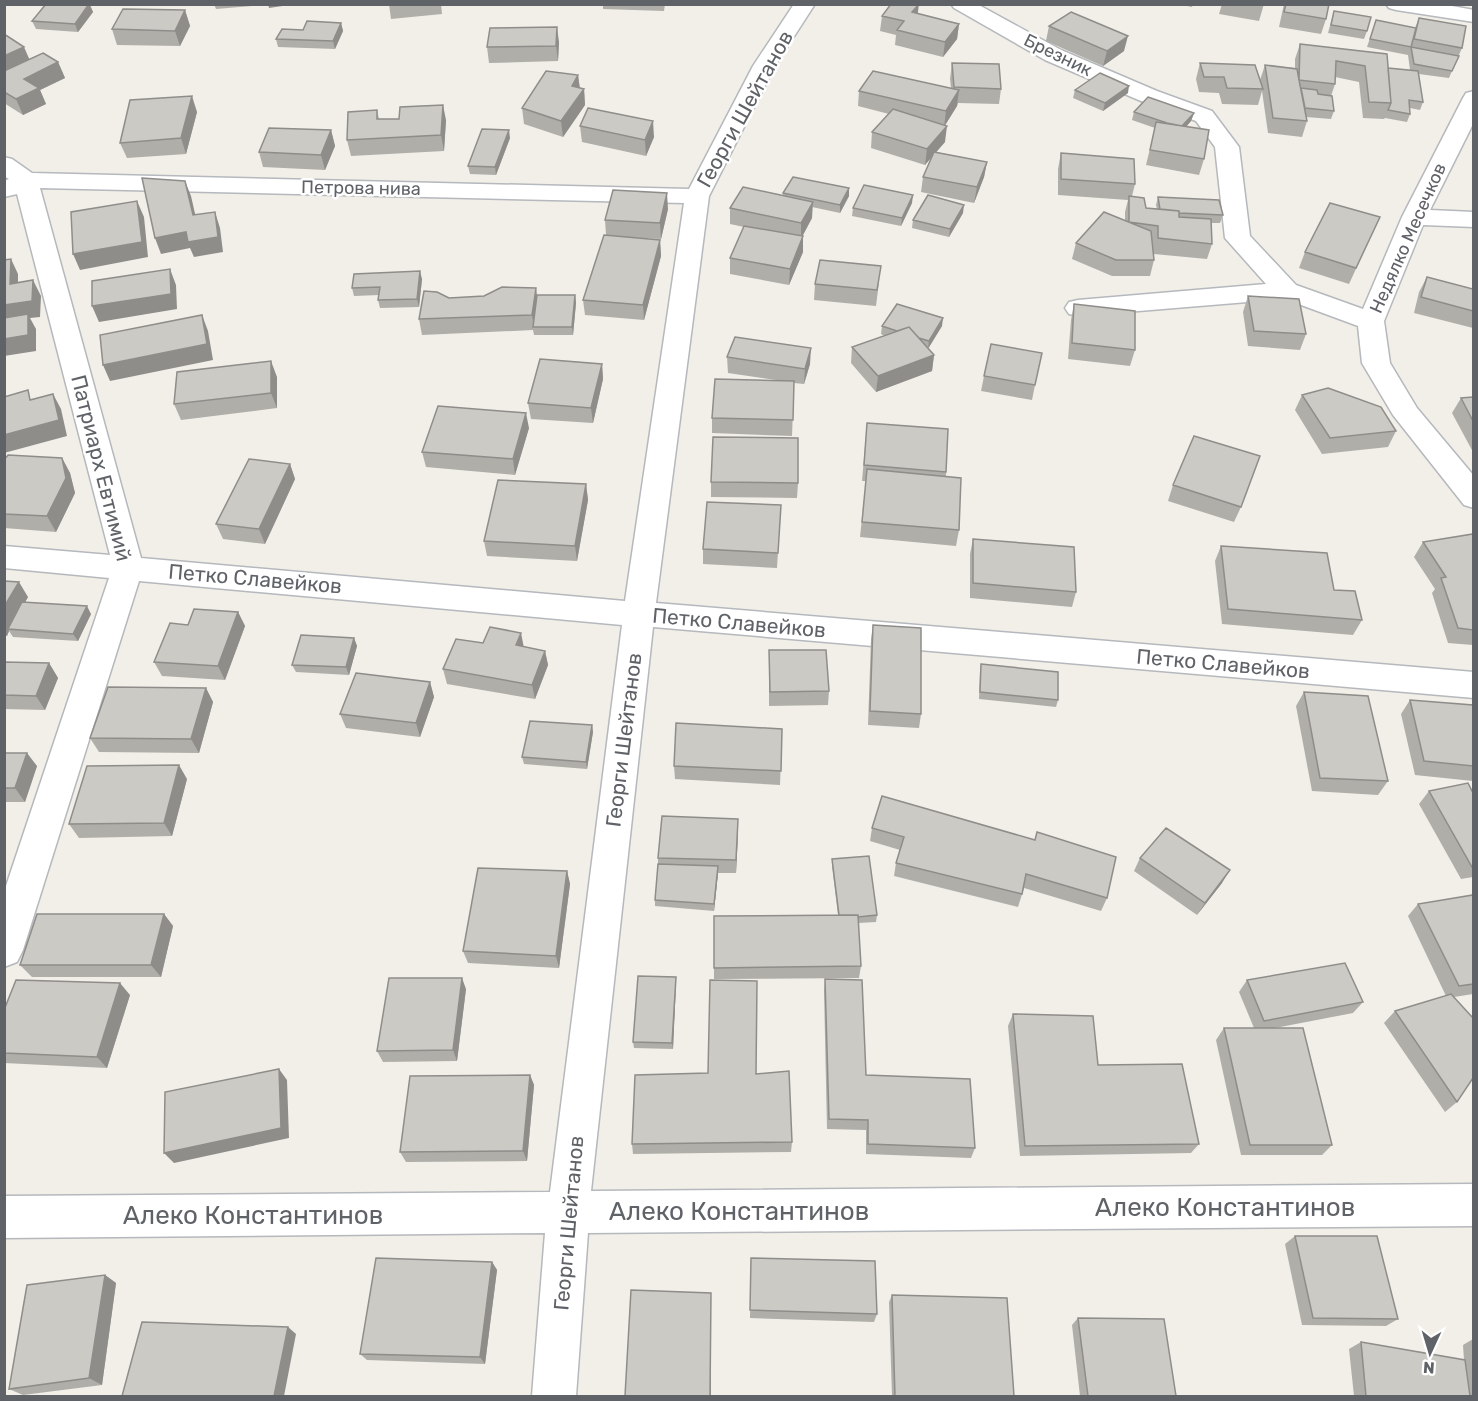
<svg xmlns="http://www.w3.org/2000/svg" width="1478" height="1401" font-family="Rubik,sans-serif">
<rect width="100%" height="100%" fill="#f1efe8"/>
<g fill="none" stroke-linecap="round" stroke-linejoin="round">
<defs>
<path id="minor" d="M794,4H815L775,66L709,196L656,603L1474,672V698L653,627L591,1191L1474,1184V1226L588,1233L576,1396H532L545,1233L4,1238V1196L550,1192L622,625L139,581L23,950L17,962L4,967V892L109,578L4,568V546L110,555L17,194L4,197V181L9,179L4,176V157L12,159L32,173L689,189L753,66ZM40,188L684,203L625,601L141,558Z
M951,4H977L1061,50L1157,91L1212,111L1239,147L1250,236L1296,285L1363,309L1402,217L1463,98L1466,93L1474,91V122L1430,210L1474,212V227L1423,225L1384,321L1390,363L1417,408L1474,476V508L1464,505L1393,415L1362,363L1358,326L1285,299L1078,316L1069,314L1065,308L1069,302L1078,300L1266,284L1225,238L1215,147L1196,121L1141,101L1045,60L954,8Z
M1386,4H1441L1474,10V22L1396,10L1389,8Z"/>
</defs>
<use href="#minor" stroke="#b5b8bc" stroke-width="3"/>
<use href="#minor" fill="#fff" fill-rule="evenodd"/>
</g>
<path fill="#afaea9" d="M46,4H90L93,12L78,32L36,29L32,21Z
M214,4H252V6L216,9Z
M389,4H441L442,14L391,19Z
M603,4H665L664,11L603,9Z
M1177,4H1193L1192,7Z
M1222,4H1264L1259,21L1219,14Z
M1284,4H1329L1326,19L1321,34L1279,27Z
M185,10L190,26L180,46L117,45L112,29Z
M1334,11L1367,31L1364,39L1328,33Z
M918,14L959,24L957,39L943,57L895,45L896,35L880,31L882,16Z
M1419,18L1462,48L1449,78L1419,74L1423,102L1420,110L1410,108V114L1407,122L1385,118L1384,119L1363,118L1359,82L1335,77V84L1331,96L1334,111L1331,119L1306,117L1307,121L1302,137L1268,133L1262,91L1258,105L1222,104L1219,93L1199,92L1196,79L1200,63L1260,80L1265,65L1295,68V59L1300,44L1388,68L1410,70L1408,55L1367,47L1376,20L1415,28Z
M341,23L343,31L335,49L278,47L276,39L303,30Z
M1049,26L1124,51L1103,66L1046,41Z
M4,34L29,59L58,62L65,78L40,90L46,104L23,115L4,103Z
M559,42L558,61L489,63L487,47Z
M952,63L1001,89L999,104L958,103L957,106L945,125V142L936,152L987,162L984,177L974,203L921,192L923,177L932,156L925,165L871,148L872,132L889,114L858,106L859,91L951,88L950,79Z
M578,75L580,88L584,89L585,105L563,137L524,124L522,108Z
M1075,90L1128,93L1103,111L1073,98Z
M377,110L379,119L446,120L444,151L351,156L347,140Z
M197,112L186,154L127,158L120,143Z
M1134,112L1194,113L1191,121L1186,127L1204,159L1199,175L1146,165L1155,128L1132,120Z
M580,126L654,137L646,156L582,142Z
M331,130L335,146L325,170L263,167L259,152Z
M510,138L496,175L470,174L468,166Z
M1061,153L1135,184L1132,196L1146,208L1157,209L1156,205L1158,197L1223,215L1220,223H1211L1212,244L1207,259L1154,254V260L1150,276H1112L1072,259L1076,243L1125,221V212L1128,200L1058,195V169Z
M849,188V196L840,213L812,207V218L802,236H803V252L789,285L730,274V258L744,227L730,224V208L783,196V193Z
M912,203L901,226L852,216L853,208Z
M668,209L661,239L625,237L660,240L661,256L644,320L585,315L583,300L606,235L605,220Z
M963,213L949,237L912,228L913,220Z
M1373,232L1349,284L1299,268L1305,252Z
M1427,277L1473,289V328L1414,313L1419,292Z
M422,279L419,307L380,308L378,300L379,295L354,296L352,288Z
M879,282L876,306L814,300L815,284Z
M537,295H575L576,303L573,335H534L533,330L422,335L419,319L449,298Z
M1248,296L1306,334L1300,350L1248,346L1243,312Z
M1074,304L1135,350L1130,366L1068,359L1071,320Z
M882,326H942L928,348L934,355L932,371L876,392L851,363L852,347L885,336L881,334Z
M727,357L810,364L804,384L794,383L792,436L712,433V418L783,381L728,373Z
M602,364L603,379L593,423L531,419L528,403Z
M984,376L1035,385L1032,400L981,391Z
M277,377V408L181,420L174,404Z
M1302,395L1396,431L1388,447L1322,454L1295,410Z
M1473,397V452L1452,413L1461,398Z
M867,423L946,472V476L959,530L956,546L860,537L866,481H862Z
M529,428L515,475L426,467L422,452Z
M62,458L70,473L75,493L56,532L4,528V460Z
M290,464L295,479L265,544L223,539L216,524Z
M711,482L798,483L797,498L711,497Z
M586,484L588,500L577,561L487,556L484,541Z
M1173,485L1241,507L1234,522L1168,501Z
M781,505L777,568L703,564V549Z
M1473,534V645L1448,643L1432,593L1435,589L1414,557L1423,542Z
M973,539L1076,592L1072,607L970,598V554Z
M1221,546L1334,590L1362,620L1353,635L1222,624L1215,561Z
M4,581L28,597L25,602L91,614L78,641L13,637L9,631L7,636H4Z
M238,612L245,626L225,680L162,676L154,662L188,625Z
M873,625L921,714L919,728L868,725L871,639Z
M354,638L357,646L349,675L296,672L292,665Z
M483,643L523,647L545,651L548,665L535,699L447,684L443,669Z
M769,650L829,691L828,705L769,706Z
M4,662L49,663L58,678L45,710L4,709Z
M981,664L1058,700L1056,707L979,699L980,671Z
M430,682L434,697L420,737L346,728L340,714Z
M206,688L213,702L199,753L99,752L90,738Z
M1304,692L1388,781L1378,795L1312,791L1296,706Z
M1410,700L1473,705V781L1415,775L1401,714Z
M592,725L593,732L587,769L524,764L522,757Z
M782,729L780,785L675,779L674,766Z
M4,753L37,766L25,802H4Z
M187,779L172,836L79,838L69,824Z
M1429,791L1473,793V877L1461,879L1419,804Z
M872,828L1107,898L1101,911L1024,888L1018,907L894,876L896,863L900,850L870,841Z
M738,832L736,873H718L714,911L655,906V900L658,864V858Z
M1140,858L1222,883L1197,915L1134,871Z
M832,859L877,915L876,922L858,923L861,966L859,978L714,979V968L838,915L832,866Z
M567,871L570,884L559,968L468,963L463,951Z
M1473,895V994L1454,997L1457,1102L1445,1112L1384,1023L1395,1011L1446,996L1408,916L1418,904Z
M164,914L173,926L161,977H32L20,965Z
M676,977V983L673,1049L634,1048L633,1042Z
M825,979L866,1075L975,1148L971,1158L866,1154V1130L827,1129L824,991Z
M1247,980L1363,1002L1353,1013L1275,1028L1332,1145L1322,1155H1241L1216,1040L1224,1028H1254L1239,992Z
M466,989L457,1061L383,1062L377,1051Z
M130,995L107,1068L4,1063V1010Z
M1013,1014L1098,1065L1199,1144L1191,1153L1020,1156L1008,1026Z
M756,1074L792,1142L791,1152L633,1154L632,1144Z
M530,1075L534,1085L527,1161L406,1162L400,1152Z
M1295,1236L1398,1319L1386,1326L1302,1325L1285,1244Z
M751,1258L877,1314L874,1322L750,1318Z
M492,1262L497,1270L485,1364L367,1360L360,1354Z
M105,1275L116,1283L102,1385L23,1395L9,1389Z
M892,1295L1014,1396H892L889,1302Z
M1078,1318L1176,1396H1080L1072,1325Z
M1473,1339V1396H1354L1349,1349L1361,1342L1464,1360L1463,1345Z"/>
<path fill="#8f8d8a" d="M89,4L93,12L78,32L75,24Z
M268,4H296L269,8Z
M919,4L917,19L912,12Z
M185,10L190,26L180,46L175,31Z
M341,23L343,31L335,49L333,41Z
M959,24L957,39L943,57L945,42Z
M557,27L559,42L558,61L556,46Z
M1128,36L1124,51L1103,66L1107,51Z
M24,47L31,63L4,75V56Z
M58,62L65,78L40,90L46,104L23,115L16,99L24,79Z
M578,75L580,91L572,86Z
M1129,86L1128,93L1103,111L1105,103Z
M584,89L585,105L563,137L561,121Z
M959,90L957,106L944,127L946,111Z
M192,96L197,112L186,154L181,138Z
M443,105L446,120L444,151L441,135Z
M1194,113L1191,121L1178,136L1180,128Z
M653,121L654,137L646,156L645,140Z
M947,126L945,142L925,165L927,149Z
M331,130L335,146L325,170L321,155Z
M509,130L510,138L496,175L495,167Z
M987,162L984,177L974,203L977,187Z
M185,181L191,196L199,231L193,215Z
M849,188V196L840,213V205Z
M667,193L668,209L661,239L660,223Z
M913,195L912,203L901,226L902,218Z
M137,201L144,217L148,257L80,270L73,254Z
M813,202L812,218L801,239V223Z
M964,205L963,213L949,237L950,229Z
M215,212L220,228L223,252L194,257L190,248L161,254L155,238Z
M803,236V252L789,285L790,269Z
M660,240L661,256L644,320L643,305Z
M11,259L18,274V299L10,284Z
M170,269L176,285L177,309L99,322L92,306Z
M420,271L422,279L419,307L417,299Z
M33,280L41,296L40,317L30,318L36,329V351L4,356V305Z
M536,288L538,303L534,327L532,315Z
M575,295L576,303L573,335L572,327Z
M202,315L208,331L213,360L110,381L103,365Z
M943,318L942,326L928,349L929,341Z
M811,348L810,364L804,384L805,369Z
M934,355L932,371L876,392L878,376Z
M271,361L277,377V408L271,393Z
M602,364L603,379L593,423L591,408Z
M53,394L61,409L67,436L4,453V435Z
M526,413L529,428L515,475L513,459Z
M62,458L70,473L75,493L56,532L47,516Z
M290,464L295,479L265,544L259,529Z
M586,484L588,500L577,561L575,546Z
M19,582L28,597L10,629H8L9,631L7,636L4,633V607Z
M87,606L91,614L78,641L73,634Z
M238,612L245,626L225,680L218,666Z
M521,633L524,648L516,645Z
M354,638L357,646L349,675L346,667Z
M545,651L548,665L535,699L532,685Z
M49,663L58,678L45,710L36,696Z
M430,682L434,697L420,737L416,723Z
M206,688L213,702L199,753L191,739Z
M592,725L593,732L587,769L586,762Z
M27,753L37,766L25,802L15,788Z
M179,765L187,779L172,836L164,823Z
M738,819V832L736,873V860Z
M718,866V873L714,911V904Z
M1230,870L1222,883L1197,915L1205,903Z
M567,871L570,884L559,968L556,956Z
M164,914L173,926L161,977L151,965Z
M676,977V983L673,1049L672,1043Z
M462,978L466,989L457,1061L453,1050Z
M120,983L130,995L107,1068L97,1057Z
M279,1069L287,1080L289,1138L174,1163L164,1153Z
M530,1075L534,1085L527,1161L523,1151Z
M492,1262L497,1270L485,1364L480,1357Z
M105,1275L116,1283L102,1385L89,1378Z
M711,1293V1396H710Z
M288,1327L296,1334L284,1396H274Z"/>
<path fill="#cccac5" stroke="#8f8d8a" stroke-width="1.5" d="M46,4H89L75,24L32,21Z
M891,4H919L912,12L959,24L945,42L897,30L904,21L882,16Z
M1286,4H1329L1326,19L1284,12Z
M123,9L185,10L175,31L112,29Z
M1334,11L1371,17L1367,31L1331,25Z
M1071,12L1128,36L1107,51L1049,26Z
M1419,18L1466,26L1462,48L1414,39Z
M1376,20L1416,28L1411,47L1370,39Z
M307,21L341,23L333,41L276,39L282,29L303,30Z
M557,27L556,46L487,47L490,28Z
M4,34L24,47L4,56Z
M1300,44L1387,54L1391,103L1369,102L1365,66L1336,61L1335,84L1299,80L1307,121L1273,118L1265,65L1297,69L1299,80Z
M1411,47L1459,56L1452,71L1414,64Z
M43,53L58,62L24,79L39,88L16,99L4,92V71Z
M952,63L999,64L1001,89L954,87Z
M1200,63L1255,65L1263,89L1227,88L1224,77H1204Z
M1388,68L1418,71L1423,102L1409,100L1410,114L1388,110L1391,103Z
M546,71L578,75L572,86L584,89L561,121L522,108Z
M873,71L959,90L946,111L859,91Z
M1100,73L1129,86L1105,103L1075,90Z
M1301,88L1317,90L1318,94L1332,96L1334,111L1305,108Z
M192,96L181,138L120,143L130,100Z
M1148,97L1194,113L1182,126L1167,123L1134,112Z
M443,105L441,135L347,140L348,112L377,110V119H399L400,107Z
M588,108L653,121L645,140L580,126Z
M893,109L947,126L927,149L872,132Z
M1156,122L1209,130L1204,159L1150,150Z
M269,128L331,130L321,155L259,152Z
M482,129L509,130L495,167L468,166Z
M934,152L987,162L977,187L923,177Z
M1061,153L1134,159L1135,184L1061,179Z
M793,177L849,188L840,205L783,193Z
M142,178L185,181L193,215L215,212L218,237L188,242L186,232L155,238Z
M864,185L913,195L902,218L853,208Z
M743,187L813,202L801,223L730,208Z
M613,190L667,193L660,223L605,220Z
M928,195L964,205L950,229L913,220Z
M1129,196L1144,198L1146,208L1179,211V217L1211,219L1212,244L1158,238V226L1129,222Z
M1158,197L1219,200L1223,215L1179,213V211L1160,209Z
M137,201L142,242L73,254L71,212Z
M1330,203L1380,217L1356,268L1305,252Z
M1104,212L1151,231L1154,260H1116L1076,243Z
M744,226L803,236L790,269L730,258Z
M604,235L660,240L643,305L583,300Z
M11,259L10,284L33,280L32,301L4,305V260Z
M820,260L881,266L877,290L815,284Z
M170,269L171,294L92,306V281Z
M420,271L417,299L378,300L380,287L352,288L354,274Z
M1427,277L1473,289V311L1421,297Z
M502,287L536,288L532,315L419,319L424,291L437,292L449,298L484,296Z
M537,295H575L572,327H533Z
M1248,296L1299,299L1306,334L1254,331Z
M897,304L943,318L929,341L919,338L909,327L897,331L882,326Z
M1074,304L1135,311V350L1072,343Z
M28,314V335L4,339V318Z
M202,315L207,344L103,365L100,335Z
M909,327L934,355L878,376L852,347Z
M735,337L811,348L805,369L727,357Z
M991,344L1042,353L1035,385L984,376Z
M540,359L602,364L591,408L528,403Z
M271,361V393L174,404L177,372Z
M715,379L794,381L793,420L712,418Z
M1328,388L1381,407L1396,431L1330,438L1302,395Z
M28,390L30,400L53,394L59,420L4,435V397Z
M1473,397V421L1461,398Z
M438,406L526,413L513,459L422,452Z
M867,423L948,429L946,472L864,465Z
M1194,436L1260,456L1241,507L1173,485Z
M713,437L798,438V483L711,482Z
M8,455L62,458L66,478L47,516L4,514V460Z
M249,459L290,464L259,529L216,524Z
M867,469L961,478L959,530L862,522Z
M498,480L586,484L575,546L484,541Z
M707,502L781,505L778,553L703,549Z
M1473,534V630L1458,628L1441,578L1446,577L1423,542Z
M973,539L1074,547L1076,592L973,583Z
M1221,546L1327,553L1334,590L1355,591L1362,620L1228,609Z
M4,581L19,582L4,607Z
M22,602L87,606L73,634L8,629Z
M194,609L238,612L218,666L154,662L170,623L188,625Z
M873,625L921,628V714L870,711Z
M490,627L521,633L516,645L545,651L532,685L443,669L456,639L483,643Z
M301,635L354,638L346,667L292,665Z
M769,650H826L829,691L770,692Z
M4,662L49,663L36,696L4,695Z
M981,664L1058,672V700L980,692Z
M356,673L430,682L416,723L340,714Z
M108,687L206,688L191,739L90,738Z
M1304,692L1368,696L1388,781L1320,778Z
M1410,700L1473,705V766L1424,761Z
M530,721L592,725L586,762L522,757Z
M676,723L782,729L781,771L674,766Z
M4,753H27L15,788H4Z
M179,765L164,823L69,824L87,766Z
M1468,783L1473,793V866L1472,867L1429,791Z
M882,796L1035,840L1037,832L1116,857L1107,898L1026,874L1022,894L896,863L904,837L872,828Z
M662,816L738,819L736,860L658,858Z
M1166,828L1230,870L1205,903L1140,858Z
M869,856L877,915L858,917V915H839L832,859Z
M658,864L718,866L714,904L655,900Z
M478,868L567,871L556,956L463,951Z
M1473,895V984L1459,986L1418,904Z
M37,914H164L151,965H20Z
M858,915L861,966L714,968V916Z
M1345,963L1363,1002L1264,1021L1247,980Z
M638,976L676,977L672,1043L633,1042Z
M389,978H462L453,1050L377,1051Z
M825,979L862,980L866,1075L970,1079L975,1148L868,1144V1120L829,1119Z
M16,980L120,983L97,1057L4,1053V1010Z
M710,980L757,981L756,1074L789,1071L792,1142L632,1144L635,1075L708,1073Z
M1451,994L1473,1018V1078L1457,1102L1395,1011Z
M1013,1014L1093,1016L1098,1065L1182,1064L1199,1144L1025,1146Z
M1224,1028H1303L1332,1145H1250Z
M279,1069L281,1128L164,1153L165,1092Z
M530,1075L523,1151L400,1152L410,1076Z
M1295,1236H1377L1398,1319L1313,1318Z
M376,1258L492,1262L480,1357L360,1354Z
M751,1258L875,1261L877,1314L750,1310Z
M105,1275L89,1378L9,1389L27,1285Z
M631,1290L711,1293L710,1396H625Z
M892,1295L1007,1298L1014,1396H895Z
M1078,1318L1164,1319L1176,1396H1088Z
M142,1322L288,1327L274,1396H122Z
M1361,1342L1465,1360L1470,1396H1366Z"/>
<g text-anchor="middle" stroke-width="5" stroke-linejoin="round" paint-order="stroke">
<g font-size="18" fill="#5f6368" stroke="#fff">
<text transform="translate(1058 55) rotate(26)" y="6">Брезник</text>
<text transform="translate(361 188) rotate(1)" y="6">Петрова нива</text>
<text transform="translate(1408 238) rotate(-66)" y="6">Недялко Месечков</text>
</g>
<g font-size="21" fill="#5f6368" stroke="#fff">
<text transform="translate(745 109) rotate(-61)" y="7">Георги Шейтанов</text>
<text transform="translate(101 468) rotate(76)" y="7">Патриарх Евтимий</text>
<text transform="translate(255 579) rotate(5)" y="7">Петко Славейков</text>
<text transform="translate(739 623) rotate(5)" y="7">Петко Славейков</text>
<text transform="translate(1223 664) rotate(5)" y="7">Петко Славейков</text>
<text transform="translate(624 740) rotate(-83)" y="7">Георги Шейтанов</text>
<text transform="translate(569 1223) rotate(-85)" y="7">Георги Шейтанов</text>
</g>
<g font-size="26" fill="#5f6368" stroke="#fff">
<text x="1225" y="1216">Алеко Константинов</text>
<text x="739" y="1220">Алеко Константинов</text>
<text x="253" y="1224">Алеко Константинов</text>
</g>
</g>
<rect width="1478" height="1401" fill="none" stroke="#5f6368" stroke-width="12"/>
<g transform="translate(1430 1353) rotate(184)" stroke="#ffffff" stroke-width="4.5" paint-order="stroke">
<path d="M0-4.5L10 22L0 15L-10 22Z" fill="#5f6368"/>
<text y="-9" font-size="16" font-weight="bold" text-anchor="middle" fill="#5f6368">N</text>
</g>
</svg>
